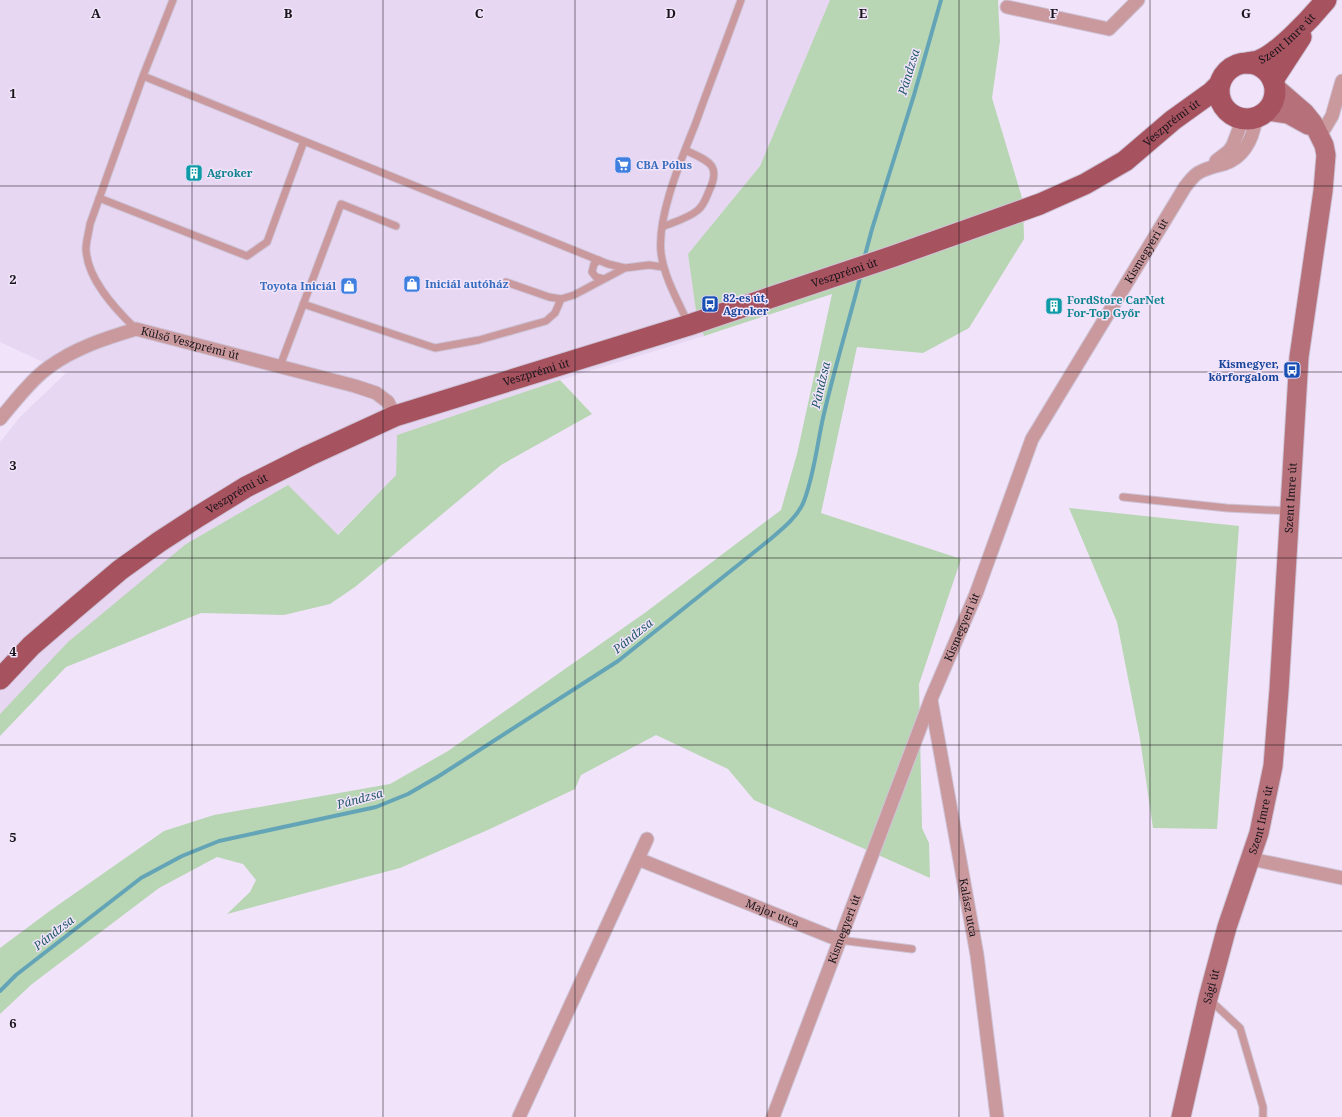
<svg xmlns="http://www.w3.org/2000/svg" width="1342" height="1117" font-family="'Noto Serif',serif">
<rect width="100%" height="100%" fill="#f1e4fa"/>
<path fill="#e8d7f3" d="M0,0H830L760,166L688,254L696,311L704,336L560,380L397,435L396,475L337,535L288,485L186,544L0,714V442L20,417L66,373L0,342Z"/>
<path fill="#b8d5b4" d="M830,0H998L1000,41L992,98L1023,201L1024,239L969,328L923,353L857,347L821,513L961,559L919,684L922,828L929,843L930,878L754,800L728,769L656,735L581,775L575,789L490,829L400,868L227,914L250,892L256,880L243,864L217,857L159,888L32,984L0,1014V948L51,910L164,831L214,815L390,784L448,751L646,612L781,510L797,454L832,294L704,336L696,311L688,254L760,166Z
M560,380L592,414L501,465L355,587L330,604L284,615L201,613L66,667L0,736V714L68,642L186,544L288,485L338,535L396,475L397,435Z
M1069,508L1239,526L1217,829L1153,828L1140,739L1117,622Z"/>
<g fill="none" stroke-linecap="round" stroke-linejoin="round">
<path stroke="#64a4b7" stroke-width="4" d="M864,259L872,229L914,95L941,0
M0,991L16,975L141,878L182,856L219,841L376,807L408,794L439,776L618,661L768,541C781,530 798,517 804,501C814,475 817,445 823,418C834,369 849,322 861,274"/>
<defs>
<path id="lane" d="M143,76L608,264L625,268
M99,198L247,256L267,242L304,141
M662,227C674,222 689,218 698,210C704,205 706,198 709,191C722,164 708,161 685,150
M599,260L594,264L592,272L596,277L604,279
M506,282L549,297L561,299L574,295L625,268L649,265L663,267
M303,304L435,348L479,340L546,321L555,313L561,299
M688,323C678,301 664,277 661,253C657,216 681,160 695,125C710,83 726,42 741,0
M136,329C115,309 87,279 86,249C86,241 89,232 90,224L143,76L173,0
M280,366L341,204L396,226
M1123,497L1227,508L1290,511
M839,940L912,949
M1210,1000L1240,1028L1263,1107V1117"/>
<g id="street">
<path d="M1007,7L1109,29L1138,0"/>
<path d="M1320,136L1332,116L1342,81"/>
<path d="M1216,161L1229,151L1233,145L1239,129L1240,123L1236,117"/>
<path id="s1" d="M0,419C14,402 32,379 49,367C75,348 106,338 136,329L355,386L376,393L388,402L395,416"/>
<path id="s2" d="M931,700L977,955L997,1117"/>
<path id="s3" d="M638,859L839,940"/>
<path d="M1251,859L1342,878"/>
<path d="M519,1117L647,839"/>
<path id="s4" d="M773,1117L931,699L976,594L1032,439L1185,187C1189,182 1193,176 1198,173C1206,168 1216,166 1224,164C1245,157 1253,138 1256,118"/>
</g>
<g id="secondary">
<path d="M1267,111L1288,114L1308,125"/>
<path id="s5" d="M1181,1117L1208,998L1227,927L1259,833L1273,766L1279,690L1299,357L1323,191L1326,155L1324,145L1313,123L1305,113L1275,87"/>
</g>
<g id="primary">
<circle cx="1247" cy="91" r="28"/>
<path id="s6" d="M1248,63C1251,62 1255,62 1258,61C1278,54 1312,17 1326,0"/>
<path d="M1273,80L1301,37"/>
<path id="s7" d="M0,679L31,646L74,609L120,570L159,542L199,516L246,487L308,456L395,416L689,325L894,256L1040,204L1085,184L1125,161L1173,120L1212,92L1219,85"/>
</g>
</defs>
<use href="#lane" stroke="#cec3d6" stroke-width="9"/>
<use href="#street" stroke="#cec3d6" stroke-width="15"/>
<use href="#secondary" stroke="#cec3d6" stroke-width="21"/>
<use href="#primary" stroke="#cec3d6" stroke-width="23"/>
<use href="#lane" stroke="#ca999e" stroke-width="7"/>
<use href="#street" stroke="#ca999e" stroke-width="13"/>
<use href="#secondary" stroke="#b67079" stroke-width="19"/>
<use href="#primary" stroke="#a7525f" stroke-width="21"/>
</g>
<path fill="none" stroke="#19141b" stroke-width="1" stroke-opacity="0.55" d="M192,0V1117M383,0V1117M575,0V1117M767,0V1117M959,0V1117M1150,0V1117M0,186H1342M0,372H1342M0,558H1342M0,745H1342M0,931H1342"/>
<defs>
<symbol id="supermarket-square" viewBox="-11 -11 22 22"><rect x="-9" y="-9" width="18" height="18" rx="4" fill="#3f7fe0" stroke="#f1e4fa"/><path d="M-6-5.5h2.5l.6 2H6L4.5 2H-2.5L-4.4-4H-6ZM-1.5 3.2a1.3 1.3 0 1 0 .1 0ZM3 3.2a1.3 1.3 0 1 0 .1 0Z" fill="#fff"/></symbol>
<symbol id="building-square" viewBox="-11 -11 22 22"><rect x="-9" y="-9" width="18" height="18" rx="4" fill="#0f9aa8" stroke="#f1e4fa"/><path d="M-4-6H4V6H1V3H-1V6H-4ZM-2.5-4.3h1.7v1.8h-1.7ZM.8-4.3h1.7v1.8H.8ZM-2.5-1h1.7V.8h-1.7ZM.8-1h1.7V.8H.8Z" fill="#fff"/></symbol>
<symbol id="shop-square" viewBox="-11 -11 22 22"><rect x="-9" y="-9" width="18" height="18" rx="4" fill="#3f7fe0" stroke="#f1e4fa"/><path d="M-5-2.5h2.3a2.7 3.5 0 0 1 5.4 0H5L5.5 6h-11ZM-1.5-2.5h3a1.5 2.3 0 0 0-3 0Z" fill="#fff"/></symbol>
<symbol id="bus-square" viewBox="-11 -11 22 22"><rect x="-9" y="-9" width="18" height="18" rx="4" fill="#1a4fb4" stroke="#f1e4fa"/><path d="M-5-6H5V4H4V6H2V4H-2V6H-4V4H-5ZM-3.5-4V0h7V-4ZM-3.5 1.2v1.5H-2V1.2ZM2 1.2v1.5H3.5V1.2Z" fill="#fff"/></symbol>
</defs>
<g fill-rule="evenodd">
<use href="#supermarket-square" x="613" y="155" width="20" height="20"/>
<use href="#building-square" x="184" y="163" width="20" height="20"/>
<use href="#shop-square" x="402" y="274" width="20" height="20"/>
<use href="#shop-square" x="339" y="276" width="20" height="20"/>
<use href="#bus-square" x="700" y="294" width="20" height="20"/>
<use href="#building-square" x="1044" y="296" width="20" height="20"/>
<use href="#bus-square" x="1282" y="360" width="20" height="20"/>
</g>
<g text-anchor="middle" stroke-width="3" stroke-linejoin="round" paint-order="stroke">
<g font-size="11" fill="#19141b" stroke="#f1e4fa">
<text dy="4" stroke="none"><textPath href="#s6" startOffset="47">Szent Imre út</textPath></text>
<text dy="4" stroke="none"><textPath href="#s7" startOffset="1313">Veszprémi út</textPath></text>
<text dy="4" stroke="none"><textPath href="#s4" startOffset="946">Kismegyeri út</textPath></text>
<text dy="4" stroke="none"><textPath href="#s7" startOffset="950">Veszprémi út</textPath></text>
<text dy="4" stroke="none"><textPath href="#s1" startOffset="223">Külső Veszprémi út</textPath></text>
<text dy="4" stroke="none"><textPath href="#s7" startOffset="626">Veszprémi út</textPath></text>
<text dy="4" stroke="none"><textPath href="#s7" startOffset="302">Veszprémi út</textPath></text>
<text dy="4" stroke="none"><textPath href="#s5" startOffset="632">Szent Imre út</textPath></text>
<text dy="4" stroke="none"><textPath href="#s4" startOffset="525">Kismegyeri út</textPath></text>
<text dy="4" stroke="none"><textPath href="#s5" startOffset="308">Szent Imre út</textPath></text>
<text dy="4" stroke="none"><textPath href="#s2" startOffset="211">Kalász utca</textPath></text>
<text dy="4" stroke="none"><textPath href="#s3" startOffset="145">Major utca</textPath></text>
<text dy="4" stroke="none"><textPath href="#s4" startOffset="201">Kismegyeri út</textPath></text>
<text dy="4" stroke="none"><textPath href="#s5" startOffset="134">Sági út</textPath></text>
</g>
<g font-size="11" font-weight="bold" fill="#366cbe" stroke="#f1e4fa" text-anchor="start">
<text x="636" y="169">CBA Pólus</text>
<text x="425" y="288">Iniciál autóház</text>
<text x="336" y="290" text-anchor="end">Toyota Iniciál</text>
</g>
<g font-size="11" font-weight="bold" fill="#0d838f" stroke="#f1e4fa" text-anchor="start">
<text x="207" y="177">Agroker</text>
<text x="1067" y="304">FordStore CarNet<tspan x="1067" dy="13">For-Top Győr</tspan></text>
</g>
<g font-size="11" font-weight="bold" fill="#164399" stroke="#f1e4fa" text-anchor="start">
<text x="723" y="302">82-es út,<tspan x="723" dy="13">Agroker</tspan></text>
<text x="1279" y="368" text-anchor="end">Kismegyer,<tspan x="1279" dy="13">körforgalom</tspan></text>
</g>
<g font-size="12" font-style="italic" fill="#265b6a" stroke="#f1e4fa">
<text transform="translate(909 72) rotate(-73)" y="4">Pándzsa</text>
<text transform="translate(821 385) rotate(-77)" y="4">Pándzsa</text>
<text transform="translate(633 636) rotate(-39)" y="4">Pándzsa</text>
<text transform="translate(360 799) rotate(-15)" y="4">Pándzsa</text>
<text transform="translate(54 933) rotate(-38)" y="4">Pándzsa</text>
</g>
</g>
<g font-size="13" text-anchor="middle" font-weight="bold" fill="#19141b" stroke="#f1e4fa" stroke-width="3" stroke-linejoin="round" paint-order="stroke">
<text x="96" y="18">A</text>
<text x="288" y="18">B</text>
<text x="479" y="18">C</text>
<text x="671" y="18">D</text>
<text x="863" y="18">E</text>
<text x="1054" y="18">F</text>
<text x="1246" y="18">G</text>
<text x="13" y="98">1</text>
<text x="13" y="284">2</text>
<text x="13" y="470">3</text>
<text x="13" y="656">4</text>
<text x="13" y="842">5</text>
<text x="13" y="1028">6</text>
</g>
</svg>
